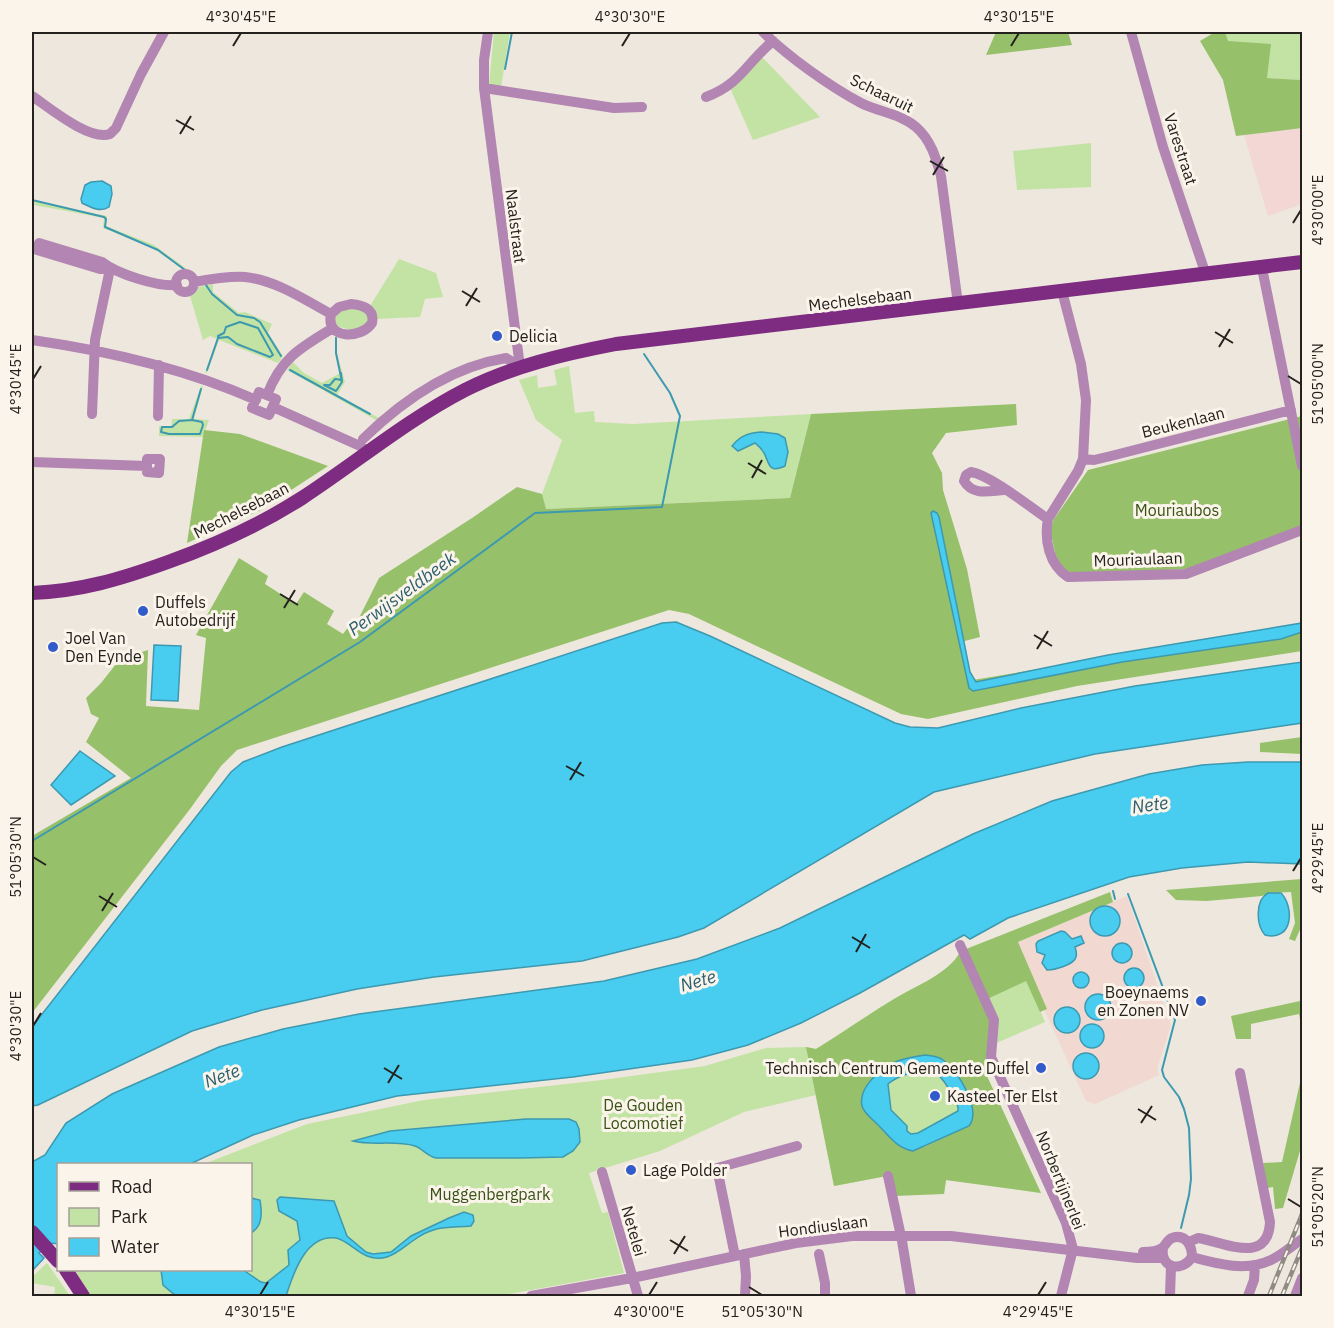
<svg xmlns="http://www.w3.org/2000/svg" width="1334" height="1328" font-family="'IBM Plex Sans',sans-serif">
<rect width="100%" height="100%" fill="#eee7dd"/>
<path fill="#f2d7d4" d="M1302,128V204L1268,216L1244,135Z"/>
<path fill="#f1d8d0" d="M1127,896L1171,1025L1157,1069L1159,1075L1095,1104L1086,1101L1014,944Z"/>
<path fill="#c3e3a4" d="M494,32H510L501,87L489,84Z
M1225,32H1302V80L1267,78L1227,40Z
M761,56L820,117L753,140L730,88Z
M1091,143V187L1017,190L1013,151Z
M35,201L107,216L106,226L154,245L188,270H184L152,247L103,228L104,218L34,205Z
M399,259L436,273L443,297L425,299L420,317L377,319L370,306Z
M213,284V292L239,313L245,312L272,324L268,333L283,356L278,363L219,340L207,373H205L217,339L210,336L203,340L190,296L195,293L199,287Z
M349,307L366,312L369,323L356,331L335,326V315Z
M335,335L337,336V354L345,382L337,395L379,418L376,420L287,370L293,362L304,373L322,383L340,373L335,353Z
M569,366L575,413L594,411L595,422L633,424L811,414L790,498L545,509L542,494L562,440L536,420L519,380L537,375L538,388L557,385L554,370Z
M201,386H203L194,419L209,420L203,437L159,436V426L171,427L172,419H189Z
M961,951L1027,980L1045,1022L987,1047L989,1072L986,1074L1041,1193L946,1180L944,1194L892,1175L834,1186L816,1095L744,1112L660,1151L589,1173L602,1213L608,1212L624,1273L498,1296H90L75,1270H250V1164H204L307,1124L424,1100L602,1080L705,1066L766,1048L806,1047L816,1049C842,1033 867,1015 894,999C917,985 947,975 961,951Z
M47,1263L70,1296H54L55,1287L32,1283V1277Z"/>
<path fill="#97c06a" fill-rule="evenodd" d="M996,32H1068L1072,45L986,55Z
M1215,32H1225L1228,41L1271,44L1267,78L1302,80V128L1236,136L1223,80L1200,41Z
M1016,404L1017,425L946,433L932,453L942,473L943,490L967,569L980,637L961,642L967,681L1302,625V651L1077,686L928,719L901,714L689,614L669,610L237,750L221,766L190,809L32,1013V836L131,778L86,742L99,718L91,714L86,698L101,683L120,659L148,650L146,706L199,710L206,638L196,635L239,558L268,576L265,584L296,604L304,592L334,611L327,624L343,634L349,626L354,628L379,578L472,518L517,487L542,494L546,509L790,498L811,414Z
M1302,416V530L1190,569L1069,574L1061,567L1055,553L1050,529L1054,519L1088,470Z
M204,430L240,434L328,466L259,511L187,543Z
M1302,737V754L1260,752V743Z
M1302,879V899H1300L1302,925L1295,941L1289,939L1295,923L1291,892L1268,893L1262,896L1207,901L1176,900L1166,890Z
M1110,892L1113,902L1018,942L1047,1009L1040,1012L1026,981L983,1001L990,1018L991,1069L986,1074L1041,1193L946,1180L944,1194L895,1196L892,1175L834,1186L806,1047L816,1049C842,1033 868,1015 894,999C917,985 947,975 961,951ZM940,1057L969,1126L924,1147L894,1143L863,1108L865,1088Z
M1302,995V1029L1299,1014L1251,1024V1039H1236L1231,1016L1300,1001Z
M1302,1074V1144L1283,1208L1275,1209L1273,1187L1267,1188L1263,1163L1282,1162Z"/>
<path fill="#48ccef" stroke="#3d99b0" stroke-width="1.5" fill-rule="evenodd" d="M102,181L111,186L112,194L109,207C100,213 90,207 82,203L81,199L85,185L91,182Z
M761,432L778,434L785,438L788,452L785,466C766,475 770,460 762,450C760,447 757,445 755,443L738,451L732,446C740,436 748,433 761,432Z
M933,511L937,513L939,517L970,672L976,682L1108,655L1302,623V632L1281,639L1122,662L973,691L969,688L931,513Z
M676,622L710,636L895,723L910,727L938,728L1021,708L1135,686L1302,662V723L1095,754L934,792L704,928L678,937L582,961L434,977L357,989L262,1010L192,1031L38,1105L32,1106V1027L231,772L243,762L282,747L662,623Z
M154,645L181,646L178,701L151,700Z
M80,751L115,776L71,805L51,785Z
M1248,762H1302V864L1248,862L1182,868L1129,877L1008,918L970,939L964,935L860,993L801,1023L748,1045L692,1060L573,1077L397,1096L299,1120L253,1135L190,1164H58V1244L50,1243L39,1253L44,1258L32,1271V1162L45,1155L66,1123L112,1094L219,1047L283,1029L359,1014L604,981L697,959L780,928L973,834L1052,801L1149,774L1202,765Z
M1268,893H1281C1294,906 1294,942 1265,935C1256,925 1255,900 1268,893Z
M1090 921a15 15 0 1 1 30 0a15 15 0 1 1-30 0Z
M1061,931L1065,932L1072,939L1081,936L1084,943L1075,947C1076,950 1077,954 1076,957C1074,965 1054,970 1047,970L1042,963L1045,955L1037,952L1036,944L1038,941Z
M1112 953a10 10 0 1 1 20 0a10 10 0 1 1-20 0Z
M1124 978a10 10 0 1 1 20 0a10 10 0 1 1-20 0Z
M1073 980a8 8 0 1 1 16 0a8 8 0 1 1-16 0Z
M1085 1007a13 13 0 1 1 26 0a13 13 0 1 1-26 0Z
M1054 1020a13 13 0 1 1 26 0a13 13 0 1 1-26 0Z
M1080 1036a12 12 0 1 1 24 0a12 12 0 1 1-24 0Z
M1073 1066a13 13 0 1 1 26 0a13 13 0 1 1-26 0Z
M925,1055C931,1056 938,1056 943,1060C958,1070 982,1110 969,1126L913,1151C897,1148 891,1138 880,1127C875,1121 864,1114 862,1106C858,1088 879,1070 893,1063C903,1058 914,1057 925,1055ZM931,1070C945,1077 951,1094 958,1107V1111L918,1133L911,1134L907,1131V1126L891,1110L888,1084C900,1074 916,1071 931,1070Z
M526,1119H569L576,1122L579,1129L580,1142L573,1151L563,1157L520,1158H436C427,1156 423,1149 415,1146C395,1140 372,1146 353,1141L390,1131Z
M280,1197L334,1201L347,1236L366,1252L373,1254L391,1252L411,1236L449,1218L464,1212L473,1215L474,1221L471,1226C448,1228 434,1225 414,1240C405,1246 397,1254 387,1257C363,1264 352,1241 336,1238C305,1234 293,1275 286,1296H176L163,1285L161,1270H243L261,1282L266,1283L289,1265L288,1250L300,1240L297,1221L279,1211L277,1200Z
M251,1198L260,1200C262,1212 263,1226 251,1233Z"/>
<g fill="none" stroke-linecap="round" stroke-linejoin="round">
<path stroke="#3d99b0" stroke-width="2" d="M505,69L512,32
M32,200L104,217L106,219L105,227L158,250L185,270
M206,285L212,294L237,315L254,318L260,322L281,356
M336,338V353L342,382L336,391L324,385H330L335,379C338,379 340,379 342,381L341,373
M207,370L218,338L228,337L237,344L270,357L273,355L258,328L240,322L226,327L224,333L218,336V338
M290,370L370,414
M192,420L179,421L172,427H162L161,432L169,434H200L203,425L202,422L192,420L201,389
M32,841L360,642L535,513L662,507L680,416L670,393L644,354
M1113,891L1115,899
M1128,894L1175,1020L1162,1070L1164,1077L1179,1097L1184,1109L1189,1128L1191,1179L1189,1195L1181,1228"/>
<path stroke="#b285b2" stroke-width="10" d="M488,32L484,60V88L520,367
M763,32C789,57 829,86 861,103C879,112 901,114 916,127C931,140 936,158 941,176L958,304
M1131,32L1163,147L1206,275
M484,88L614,108L642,107
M32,96C50,108 89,141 110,134L116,128L141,74L164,32
M706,97C741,84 746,63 773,41
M1262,268L1302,466
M176 283a9 9 0 1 1 18 0a9 9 0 1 1-18 0Z
M194,282C211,279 228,276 245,277C276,280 305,300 331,314
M351,304C363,305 375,309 372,323C362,339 325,340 331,314L339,307Z
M32,340C109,351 184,368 256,400
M259,392L276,399L269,415L252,408Z
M267,395C281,358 300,348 333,328
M273,407L360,446L368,451
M92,414L95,340L110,269H100L37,250L39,243L102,262C117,274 158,287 177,285
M158,416L159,365
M363,439C403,400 450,367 506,358L520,367
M1083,459L1094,460L1111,456L1291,410
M32,462L147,466V472L159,473L160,459H147V466
M1004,490C989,491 973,496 964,481L966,475L971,472C990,475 1030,507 1048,519C1044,540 1049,565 1068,577L1186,574L1302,530
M1048,519L1078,471L1083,459L1086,400L1081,364L1062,291
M960,945L994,1020L991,1057L1066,1223L1073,1249L1061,1296
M602,1172L638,1296
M888,1176L902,1241L911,1296
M1189,1242L1198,1238C1224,1242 1268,1266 1270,1222L1240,1073
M1143,1252C1149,1252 1157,1252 1162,1248C1166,1245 1167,1240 1172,1238C1186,1233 1192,1246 1192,1257C1182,1273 1160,1268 1163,1248
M744,1254L746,1276L745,1296
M819,1254L825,1283V1296
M735,1256L717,1168L797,1146
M1192,1257C1218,1264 1246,1272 1271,1260C1282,1255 1292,1246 1302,1239
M531,1296L632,1278L796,1243L852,1236H951L1137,1258H1163
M1170,1296L1171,1266
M1248,1296L1254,1280L1255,1265
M1295,1296L1302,1278"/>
<path stroke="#7e2c81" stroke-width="14" d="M32,593C81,591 121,579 168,562C215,545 260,525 302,498C357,462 407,420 465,390C513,366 564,354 616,344L1302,262
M32,1232L58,1261
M66,1270L83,1296"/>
<defs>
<path id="rail" d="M1269,1296L1302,1214
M1282,1296L1302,1248"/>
</defs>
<use href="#rail" stroke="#8f8a83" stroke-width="4.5"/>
<use href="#rail" stroke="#fbf4ea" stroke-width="2" stroke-dasharray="7" stroke-linecap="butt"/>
</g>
<path fill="none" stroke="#24211e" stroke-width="2" d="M233,46L241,33M622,46L630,33M1011,46L1019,33M176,120L194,130M180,134L191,116M930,161L948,171M933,175L944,157M1293,223L1301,210M462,291L480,302M466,306L477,288M1215,332L1233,343M1219,347L1230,329M1288,376L1301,384M33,379L41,366M748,463L766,474M752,478L762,460M280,594L298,605M284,608L295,590M1034,635L1052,646M1037,649L1048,631M566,766L584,776M570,780L581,762M33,857L46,865M1293,871L1301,858M99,896L117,907M102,911L113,893M852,937L870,948M856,952L866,934M33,1026L41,1013M384,1068L402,1079M388,1083L399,1065M1138,1109L1156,1120M1141,1123L1152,1106M1288,1199L1301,1207M670,1240L688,1251M674,1254L685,1236M749,1287L762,1295M260,1295L268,1282M649,1295L657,1282M1038,1295L1046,1282"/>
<g fill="#315bcb" stroke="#fbf4ea" stroke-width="2">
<circle cx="497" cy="336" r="6"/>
<circle cx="143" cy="611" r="6"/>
<circle cx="53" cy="647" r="6"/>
<circle cx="1201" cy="1001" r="6"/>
<circle cx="1041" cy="1068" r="6"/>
<circle cx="935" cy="1096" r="6"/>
<circle cx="631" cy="1170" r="6"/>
</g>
<g text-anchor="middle" stroke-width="6" stroke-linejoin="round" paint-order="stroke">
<g font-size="16" fill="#24211e" stroke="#fbf4ea">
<text transform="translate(882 93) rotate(26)" y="6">Schaaruit</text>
<text transform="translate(1181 149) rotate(72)" y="6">Varestraat</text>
<text transform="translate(516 226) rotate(83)" y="6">Naalstraat</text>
<text transform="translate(860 299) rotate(-7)" y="6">Mechelsebaan</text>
<text transform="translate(1183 422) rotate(-14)" y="6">Beukenlaan</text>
<text transform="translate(241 510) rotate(-27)" y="6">Mechelsebaan</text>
<text transform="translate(1138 559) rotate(-2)" y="6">Mouriaulaan</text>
<text transform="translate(1061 1180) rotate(68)" y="6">Norbertijnerlei</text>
<text transform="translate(823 1226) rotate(-7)" y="6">Hondiuslaan</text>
<text transform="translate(634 1231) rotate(74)" y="6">Netelei</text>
</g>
<g font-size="16" fill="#24211e" stroke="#fbf4ea" text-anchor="start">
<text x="509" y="342">Delicia</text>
<text x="155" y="608">Duffels<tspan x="155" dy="18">Autobedrijf</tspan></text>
<text x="65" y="644">Joel Van<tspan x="65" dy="18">Den Eynde</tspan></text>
<text x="1189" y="998" text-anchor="end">Boeynaems<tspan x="1189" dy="18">en Zonen NV</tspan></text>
<text x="1029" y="1074" text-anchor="end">Technisch Centrum Gemeente Duffel</text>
<text x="947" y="1102">Kasteel Ter Elst</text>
<text x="643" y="1176">Lage Polder</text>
</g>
<g font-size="16" fill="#395317" stroke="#fbf4ea">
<text x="1177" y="516">Mouriaubos</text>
<text x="643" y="1111">De Gouden<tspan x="643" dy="18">Locomotief</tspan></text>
<text x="490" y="1200">Muggenbergpark</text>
</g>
<g font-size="18" font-style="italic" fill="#2b5f6f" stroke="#fbf4ea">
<text transform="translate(402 594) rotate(-36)" y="6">Perwijsveldbeek</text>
<text transform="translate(1150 805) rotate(-8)" y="6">Nete</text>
<text transform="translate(698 981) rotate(-16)" y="6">Nete</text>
<text transform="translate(222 1076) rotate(-21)" y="6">Nete</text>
</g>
</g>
<rect width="1334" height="1328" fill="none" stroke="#fbf4ea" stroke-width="66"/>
<rect x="57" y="1163" width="195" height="108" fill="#fbf4ea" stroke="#a5a098" stroke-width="1.5"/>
<rect x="69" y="1182" width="30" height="9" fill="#7e2c81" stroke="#a5a098" stroke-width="1.5"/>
<text x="111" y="1193" font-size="18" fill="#24211e">Road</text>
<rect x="69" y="1208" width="30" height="18" fill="#c3e3a4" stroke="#a5a098" stroke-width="1.5"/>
<text x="111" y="1223" font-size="18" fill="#24211e">Park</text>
<rect x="69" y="1238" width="30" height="18" fill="#48ccef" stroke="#a5a098" stroke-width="1.5"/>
<text x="111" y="1253" font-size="18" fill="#24211e">Water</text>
<rect x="33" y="33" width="1268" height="1262" fill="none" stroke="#24211e" stroke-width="2"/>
<g font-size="15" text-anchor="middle" fill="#24211e">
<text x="241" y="22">4°30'45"E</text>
<text x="630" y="22">4°30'30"E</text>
<text x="1019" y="22">4°30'15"E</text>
<text transform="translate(1318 210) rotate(-90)" y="5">4°30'00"E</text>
<text transform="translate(16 379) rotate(-90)" y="5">4°30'45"E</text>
<text transform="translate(1318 384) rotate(-90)" y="5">51°05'00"N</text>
<text transform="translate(16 857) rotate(-90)" y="5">51°05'30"N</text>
<text transform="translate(1318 858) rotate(-90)" y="5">4°29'45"E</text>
<text transform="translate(16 1026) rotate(-90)" y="5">4°30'30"E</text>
<text transform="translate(1318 1207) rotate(-90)" y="5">51°05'20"N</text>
<text x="260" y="1317">4°30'15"E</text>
<text x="649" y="1317">4°30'00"E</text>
<text x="762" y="1317">51°05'30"N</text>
<text x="1038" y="1317">4°29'45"E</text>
</g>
</svg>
